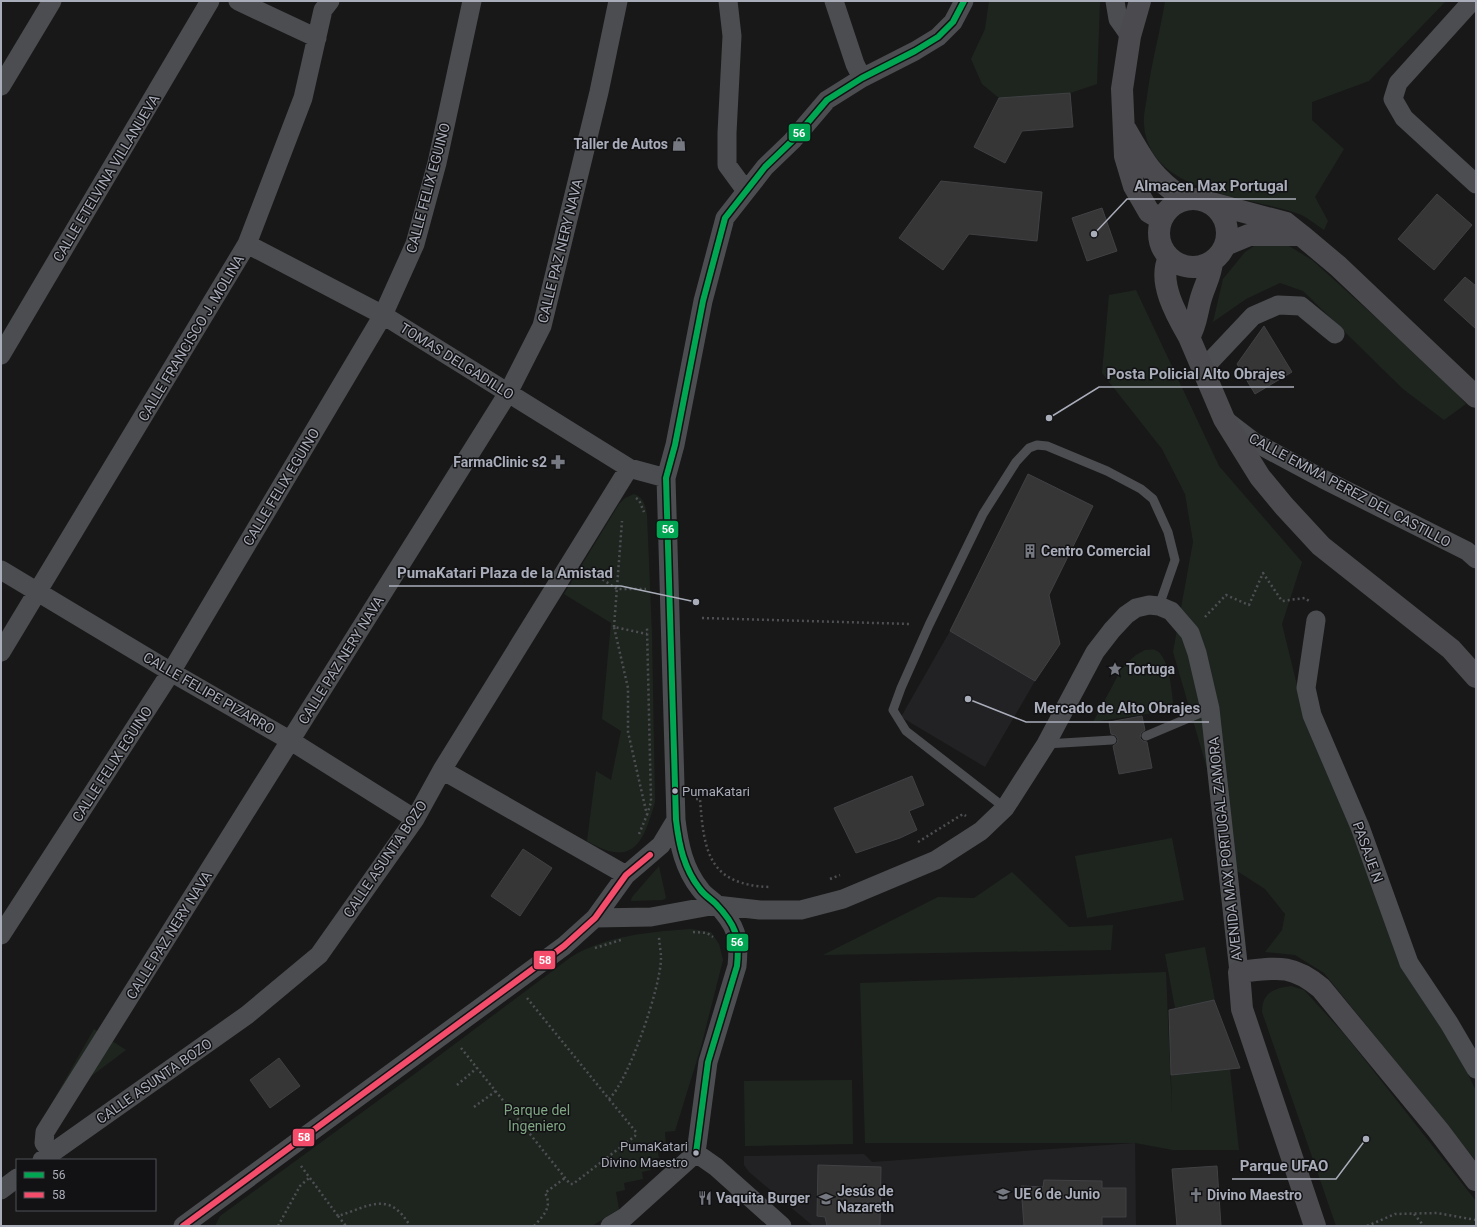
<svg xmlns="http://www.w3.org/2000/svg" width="1477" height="1227" font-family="Roboto,sans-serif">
<rect width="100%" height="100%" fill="#181818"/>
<path fill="#222224" d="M950,631L1035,681L985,767L901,717Z
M1135,1143L1136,1226H813L749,1172L744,1165V1156L864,1154L872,1162Z"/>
<path fill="#1e251f" d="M989,1H1100L1097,84L1070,93L999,98L982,84L971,59L985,29Z
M1165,1H1446L1369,81L1312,102V120L1344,149L1315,197L1328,221L1324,230C1315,224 1306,216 1296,213C1247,196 1148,193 1144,124C1143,115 1146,105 1147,97C1151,64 1160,33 1165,1Z
M1262,241L1284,243L1312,260L1392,332L1414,348L1466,404L1444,420L1403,389L1303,291L1280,283L1246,299L1213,322L1223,279L1245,252Z
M1136,290L1219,466L1302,562L1282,624L1306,722L1476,1091V1161L1324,973L1295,955L1265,952L1282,930L1285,914L1265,889L1237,871L1173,652L1193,542L1185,494L1162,449L1102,373L1109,295Z
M634,494C644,498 645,505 647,515L652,634L655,802C643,844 633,868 587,841L596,771L611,780L621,731L602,719L611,623L564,594L619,504L625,498Z
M1145,650C1148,650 1152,649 1155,650C1170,655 1172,696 1174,710L1093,722L1123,666L1136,655Z
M1172,838L1184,900L1087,918L1075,856Z
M659,866L666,898L663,900L631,901L632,897Z
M1012,872L1069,927L1113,925L1111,950L823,955L938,897L974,898Z
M691,929L711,932L719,944L723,960L701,1047L675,1131L665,1132L666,1146L657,1147L659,1158L650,1159L651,1170L642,1172L643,1179L624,1183L625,1190L616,1192L619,1209L592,1226H215L220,1216L420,1070L571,957C608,935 649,932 691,929Z
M1205,947L1215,1001L1175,1008L1165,954Z
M1166,972L1172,1113L1171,1075L1230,1069L1239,1150H1173L1135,1143H865L860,983Z
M1291,986L1304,990L1346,1036L1476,1201V1226H1336L1262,1012C1262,993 1274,988 1291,986Z
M94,1029L126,1050L49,1108Z
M852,1080L853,1144L745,1146L744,1081Z"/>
<path fill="#363637" stroke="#404144" d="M1070,93L1073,127L1022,131L1005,163L974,147L999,98Z
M941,181L1042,192L1037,241L969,234L943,270L899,238Z
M1437,194L1472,225L1434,270L1398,239Z
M1102,208L1117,251L1087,261L1072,218Z
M1465,277L1476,286V329L1444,300Z
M1264,326L1292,372L1255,394L1237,364Z
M1028,474L1093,506L1049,595L1060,644L1035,681L950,631Z
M1142,716L1145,730L1141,733L1140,738L1143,741L1147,742L1152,768L1119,774L1113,746L1117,743L1118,739L1115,735L1111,734L1109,722Z
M912,776L924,805L909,811L917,830L900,838L856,853L834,808Z
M523,849L552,868L520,916L491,896Z
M1214,1000L1240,1068L1171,1075L1169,1010Z
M279,1058L300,1086L270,1108L250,1080Z
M818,1165L881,1167L880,1226H827L825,1217L817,1216Z
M1217,1166L1221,1226H1177L1172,1169Z
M1044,1180L1102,1181V1188H1126V1217H1102V1226H1024L1021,1186L1043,1187Z"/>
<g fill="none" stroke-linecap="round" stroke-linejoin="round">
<path stroke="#4e4f53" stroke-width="2.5" stroke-dasharray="2 3" stroke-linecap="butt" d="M636,498L639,500L644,512
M590,571L617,589H646
M1205,617L1226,595L1249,605L1263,573L1282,601L1305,598L1309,601
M702,618L911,624
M614,627L622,521
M696,799H700C704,851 708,885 770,887
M647,815L651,802L647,628
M639,834L647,815L628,732V688L614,627L647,634
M918,842L963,814L966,816
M830,879L840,875
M693,932L707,933L713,937
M595,948L621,940
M527,998L609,1099C629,1080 661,986 661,958C661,951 659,943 659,936
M461,1048L570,1184H573L635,1136L636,1132L609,1099
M457,1085L477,1068
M474,1107L496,1091
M301,1166L338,1216C370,1206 389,1190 410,1226
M1414,1214L1424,1226
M338,1216L346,1226
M278,1226L300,1186L309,1178
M534,1226C543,1216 553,1207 545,1193L565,1178
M1367,1226L1395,1214L1437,1213L1476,1220"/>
<path stroke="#4c4d51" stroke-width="9" d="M1146,736L1210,709
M1046,744L1112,740
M1005,808L906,731L893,710L901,688L929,625L983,514L1016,462L1029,448L1037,445L1047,446L1107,471L1141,489L1153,499L1168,532L1175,560L1159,606"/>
<path stroke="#4c4d51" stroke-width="19" d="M238,1L317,38
M728,1L732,36L727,133V165L746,191
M834,1L855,64L862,78
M1115,1L1118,19L1130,36
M1472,1L1398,83L1393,99L1404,118L1476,184
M1,86L52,1
M247,244L383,315L629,468L666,478
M1,355L210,1
M1203,369L1253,316L1278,305L1301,306L1335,334
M1228,422L1254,442L1323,479L1467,551L1476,559
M1,570L171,672L291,741L415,819
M1316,620L1306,688L1312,715L1360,827L1409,963L1449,1023L1476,1069
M1,652L247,244L303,98L323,10L330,1
M442,770L626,875
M595,918L651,917L716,905L760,910H801L843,899L936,860L981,831L1005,808L1046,744L1095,652L1112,630L1126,615L1136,608L1149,605L1159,606L1171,611L1190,633L1197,653L1210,709L1239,972
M1,935L171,672L383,315L415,244L437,163L472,1
M52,1153L44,1143L45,1132L508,393L542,326L599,92L618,1
M696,1153L708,1062L737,966C740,937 736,925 716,904C711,899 704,895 700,889C684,869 679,845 676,820L666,478L675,445L703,301L725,218L765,167L792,141L827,100L862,78L915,51L938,37L953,22L964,1
M696,1153L716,1167L782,1226
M42,1160L247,1015L319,955L415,819L442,770L629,468
M1,1190L17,1178
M183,1226L564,946L595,918L626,875L661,845L676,820
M610,1226L625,1217L696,1153"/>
<path stroke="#4b4b4f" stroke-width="22" d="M1140,1L1130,36L1122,89L1125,156L1134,186L1149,212L1161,219
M1126,130C1144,162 1153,178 1184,199
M1159 233a34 34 0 1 1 68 0a34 34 0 1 1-68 0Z
M1211,203L1286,223L1301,235L1338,266L1476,397
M1225,245L1249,235H1296
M1169,258C1157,282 1177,316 1189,337L1224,419L1260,477L1284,506L1321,546L1451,649L1476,677
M1189,337C1197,325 1197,309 1202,295C1206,283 1211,274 1212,262
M1315,1226L1242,1009L1239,972C1276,968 1291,963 1321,988L1438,1130L1476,1180"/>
<defs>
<path id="bus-1" d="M696,1153L708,1062L737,966C740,937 736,925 716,904C711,899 704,895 700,889C684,869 679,845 676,820L666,478L675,445L703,301L725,218L765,167L792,141L827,100L862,78L915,51L938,37L953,22L964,1"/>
<path id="bus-2" d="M183,1226L564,946L595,918L626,875L650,855"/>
</defs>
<use href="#bus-1" stroke="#121214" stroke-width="9"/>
<use href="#bus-2" stroke="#121214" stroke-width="9"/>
<use href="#bus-1" stroke="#00a651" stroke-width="6"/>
<use href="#bus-2" stroke="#f44d6c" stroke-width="6"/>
</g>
<defs>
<symbol id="shop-bare" viewBox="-9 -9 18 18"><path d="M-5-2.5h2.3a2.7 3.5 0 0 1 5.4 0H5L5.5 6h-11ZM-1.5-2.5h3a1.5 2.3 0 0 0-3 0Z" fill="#767981" stroke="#121214" stroke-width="2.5" paint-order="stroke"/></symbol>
<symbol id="pharmacy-bare" viewBox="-9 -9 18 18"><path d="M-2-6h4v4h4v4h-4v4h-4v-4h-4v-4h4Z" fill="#767981" stroke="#121214" stroke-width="2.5" paint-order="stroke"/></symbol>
<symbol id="building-bare" viewBox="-9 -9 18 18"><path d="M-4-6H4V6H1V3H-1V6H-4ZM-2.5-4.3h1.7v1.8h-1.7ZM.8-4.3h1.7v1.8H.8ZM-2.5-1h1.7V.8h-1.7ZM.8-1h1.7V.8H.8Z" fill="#767981" stroke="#121214" stroke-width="2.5" paint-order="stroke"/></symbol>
<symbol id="sight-bare" viewBox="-9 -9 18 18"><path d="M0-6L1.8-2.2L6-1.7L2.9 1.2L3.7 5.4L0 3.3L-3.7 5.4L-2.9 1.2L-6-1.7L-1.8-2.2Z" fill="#767981" stroke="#121214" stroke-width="2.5" paint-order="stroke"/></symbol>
<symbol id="school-bare" viewBox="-9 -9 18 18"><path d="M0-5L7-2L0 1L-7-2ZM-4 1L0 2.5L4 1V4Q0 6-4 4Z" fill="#767981" stroke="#121214" stroke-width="2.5" paint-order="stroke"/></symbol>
<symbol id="church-bare" viewBox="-9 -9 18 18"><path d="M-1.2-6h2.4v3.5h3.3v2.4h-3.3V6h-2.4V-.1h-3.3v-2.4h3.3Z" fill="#767981" stroke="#121214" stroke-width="2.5" paint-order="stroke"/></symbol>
<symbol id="restaurant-bare" viewBox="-9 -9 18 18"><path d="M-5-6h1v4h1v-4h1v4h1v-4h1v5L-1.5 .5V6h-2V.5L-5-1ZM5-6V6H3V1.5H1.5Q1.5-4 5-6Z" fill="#767981" stroke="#121214" stroke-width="2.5" paint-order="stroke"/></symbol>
</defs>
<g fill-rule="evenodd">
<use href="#shop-bare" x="669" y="134" width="20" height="20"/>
<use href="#pharmacy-bare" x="548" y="452" width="20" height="20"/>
<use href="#building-bare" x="1020" y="541" width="20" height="20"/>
<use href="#sight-bare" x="1105" y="659" width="20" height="20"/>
<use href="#school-bare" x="993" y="1184" width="20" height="20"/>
<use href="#church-bare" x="1186" y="1185" width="20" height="20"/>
<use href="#restaurant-bare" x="695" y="1188" width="20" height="20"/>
<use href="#school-bare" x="816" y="1189" width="20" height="20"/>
</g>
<g fill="#a9adb9" stroke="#121214" stroke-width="1.5">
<circle cx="675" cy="791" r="3.5"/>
<circle cx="696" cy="1153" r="3.5"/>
</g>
<g text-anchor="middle" stroke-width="3" stroke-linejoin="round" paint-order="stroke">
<g font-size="13" fill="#a9adb9" stroke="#121214" text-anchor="start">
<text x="682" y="796">PumaKatari</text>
<text x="688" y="1151" text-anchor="end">PumaKatari<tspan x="688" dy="16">Divino Maestro</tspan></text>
</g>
<g font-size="14" font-weight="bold" fill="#a9adb9" stroke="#121214" text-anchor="start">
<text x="668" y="149" text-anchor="end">Taller de Autos</text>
<text x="547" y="467" text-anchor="end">FarmaClinic s2</text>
<text x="1041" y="556">Centro Comercial</text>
<text x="1126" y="674">Tortuga</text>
<text x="837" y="1196">Jesús de<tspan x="837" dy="16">Nazareth</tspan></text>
<text x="1014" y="1199">UE 6 de Junio</text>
<text x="1207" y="1200">Divino Maestro</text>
<text x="716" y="1203">Vaquita Burger</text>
</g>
<g font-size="14" fill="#a9adb9" stroke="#121214">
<text transform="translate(106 178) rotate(-59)" y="5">CALLE ETELVINA VILLANUEVA</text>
<text transform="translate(428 188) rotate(-75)" y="5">CALLE FELIX EGUINO</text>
<text transform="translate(560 251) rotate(-76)" y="5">CALLE PAZ NERY NAVA</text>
<text transform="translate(191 338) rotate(-59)" y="5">CALLE FRANCISCO J. MOLINA</text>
<text transform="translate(457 361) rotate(32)" y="5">TOMAS DELGADILLO</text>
<text transform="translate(281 487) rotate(-59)" y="5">CALLE FELIX EGUINO</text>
<text transform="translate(1350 490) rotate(28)" y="5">CALLE EMMA PEREZ DEL CASTILLO</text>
<text transform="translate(341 660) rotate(-58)" y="5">CALLE PAZ NERY NAVA</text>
<text transform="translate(209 693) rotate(30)" y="5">CALLE FELIPE PIZARRO</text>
<text transform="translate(112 764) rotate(-57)" y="5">CALLE FELIX EGUINO</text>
<text transform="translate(1225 849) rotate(-96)" y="5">AVENIDA MAX PORTUGAL ZAMORA</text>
<text transform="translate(1368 852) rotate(70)" y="5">PASAJE N</text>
<text transform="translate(385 859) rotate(-56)" y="5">CALLE ASUNTA BOZO</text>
<text transform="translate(169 935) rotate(-58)" y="5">CALLE PAZ NERY NAVA</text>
<text transform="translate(154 1081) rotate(-35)" y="5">CALLE ASUNTA BOZO</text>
</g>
<g font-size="14" fill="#7fa583" stroke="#121214">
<text x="537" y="1115">Parque del<tspan x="537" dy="16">Ingeniero</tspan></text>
</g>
</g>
<path fill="none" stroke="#a9adb9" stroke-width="1.5" d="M1094 234L1127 199H1296M1049 418L1099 387H1294M696 602L621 586H389M968 699L1026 722H1209M1366 1139L1336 1179H1232"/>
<g fill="#a9adb9" stroke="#121214" stroke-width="1.5">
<circle cx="1094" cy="234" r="4"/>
<circle cx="1049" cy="418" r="4"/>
<circle cx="696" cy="602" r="4"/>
<circle cx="968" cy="699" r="4"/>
<circle cx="1366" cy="1139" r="4"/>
</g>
<g font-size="15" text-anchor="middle" font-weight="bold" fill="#a9adb9" stroke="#121214" stroke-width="3" stroke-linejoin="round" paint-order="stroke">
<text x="1211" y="191">Almacen Max Portugal</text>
<text x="1196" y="379">Posta Policial Alto Obrajes</text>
<text x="505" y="578">PumaKatari Plaza de la Amistad</text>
<text x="1117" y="713">Mercado de Alto Obrajes</text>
<text x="1284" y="1171">Parque UFAO</text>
</g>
<g stroke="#121214" stroke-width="1.5">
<rect x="788" y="123" width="23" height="19" rx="4" fill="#00a651"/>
<rect x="656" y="520" width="23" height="19" rx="4" fill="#00a651"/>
<rect x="726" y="933" width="23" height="19" rx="4" fill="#00a651"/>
<rect x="533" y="950" width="23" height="20" rx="4" fill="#f44d6c"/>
<rect x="292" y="1128" width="23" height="19" rx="4" fill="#f44d6c"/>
</g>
<g font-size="11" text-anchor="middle" font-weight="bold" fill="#fff">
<text x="799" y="137">56</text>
<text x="668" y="533">56</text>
<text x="737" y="946">56</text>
<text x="545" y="964">58</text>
<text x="304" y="1141">58</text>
</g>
<rect width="1477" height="1227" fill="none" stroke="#a9adb9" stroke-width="4"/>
<rect x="16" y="1159" width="140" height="52" fill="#121214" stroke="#4e5056"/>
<rect x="24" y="1172" width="20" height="6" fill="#00a651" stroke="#4e5056"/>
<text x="52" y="1179" font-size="12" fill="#a9adb9">56</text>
<rect x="24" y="1192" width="20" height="6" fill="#f44d6c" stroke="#4e5056"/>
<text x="52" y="1199" font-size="12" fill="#a9adb9">58</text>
</svg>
